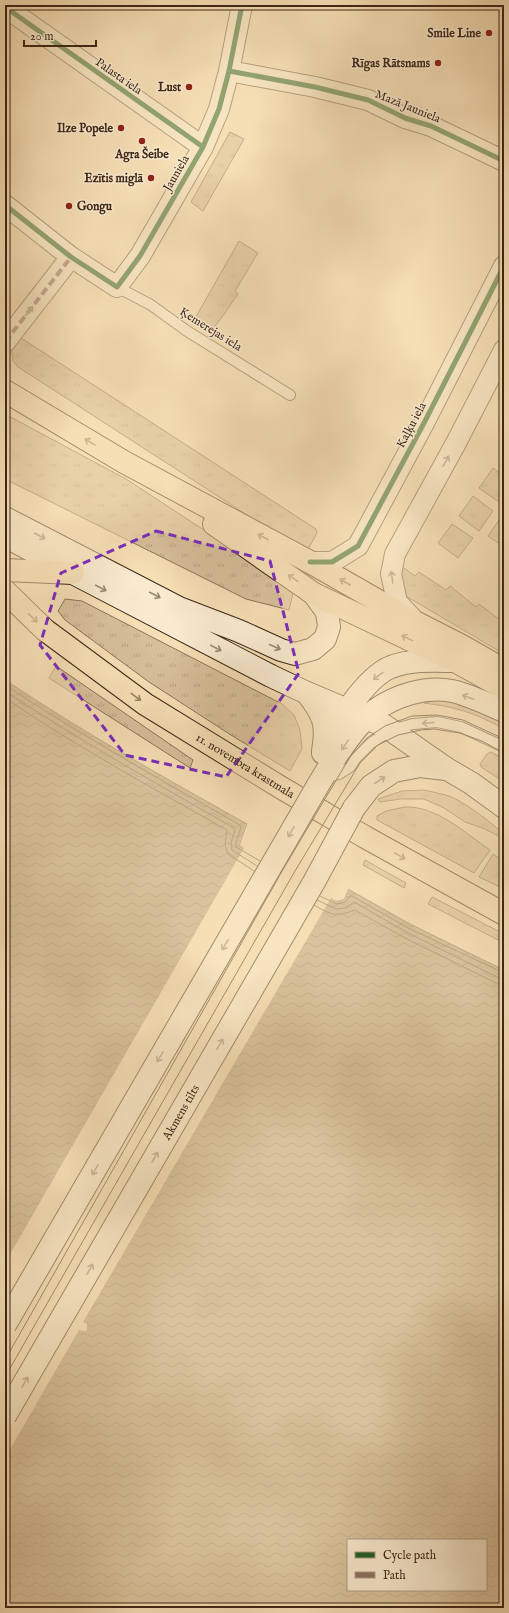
<svg xmlns="http://www.w3.org/2000/svg" width="509" height="1613" font-family="'IM FELL English',serif">
<defs>
<pattern id="grass-tufts" width="24" height="20" patternUnits="userSpaceOnUse"><rect width="24" height="20" fill="#d7bf9a"/><path d="M3 7l-1-3M5 7V3M7 7l1-3M15 17l-1-3M17 17v-4M19 17l1-3" fill="none" stroke="#b9a484"/></pattern>
<pattern id="water-waves" width="16" height="10" patternUnits="userSpaceOnUse"><rect width="16" height="10" fill="#b7a07f"/><path d="M0 5q4-4 8 0t8 0" fill="none" stroke="#968267"/></pattern>
</defs>
<rect width="100%" height="100%" fill="#f6deb5"/>
<filter id="stains"><feTurbulence type="fractalNoise" baseFrequency=".005" numOctaves="4"/><feColorMatrix values="0 0 0 0 .2 0 0 0 0 .09 0 0 0 0 .02 0 0 0 .5 -.17"/></filter>
<radialGradient id="worn" r=".72"><stop offset=".6" stop-color="#630" stop-opacity="0"/><stop offset="1" stop-color="#630" stop-opacity=".3"/></radialGradient>
<path fill="url(#grass-tufts)" stroke="#8a7358" d="M230,132L244,139L203,211L191,202Z
M239,241L258,253L235,291L238,294C234,300 215,328 211,330C206,331 197,324 193,322Z
M18,336L316,529L317,533L306,553L18,367L13,361L11,347Z
M5,414L126,479L294,589L289,610L246,599L5,479Z
M493,468L504,476V496L499,502L479,488Z
M473,496L493,511L479,531L459,516Z
M501,517L504,519V547L488,536Z
M452,524L473,538L458,558L438,543Z
M401,566L415,576L419,572L446,590L450,586L476,607L479,604L504,623V654L404,595L399,587Z
M65,599L82,601L282,704L294,715L300,730L302,749L290,771L231,735L149,682L65,620L58,611Z
M56,666L193,760L190,768L49,678Z
M443,699C464,704 485,712 504,722V729C476,713 456,707 424,703Z
M491,752L504,759V782L481,767L480,764L487,754Z
M424,790C431,792 439,793 446,795C463,800 490,822 504,834V839L485,829L465,822L444,808L424,799H400L380,802L378,799L402,791Z
M405,807C437,806 465,833 490,850L474,873L377,820V816L386,811Z
M493,854L504,862V889L479,877Z
M365,860L406,883L404,888L363,865Z
M432,897L504,934V943L428,904Z"/>
<path fill="url(#water-waves)" stroke="#867055" fill-rule="evenodd" d="M5,680C83,732 165,778 247,824L240,845L336,901L344,899L348,889L412,925L504,970V1608H5ZM348,1540H486V1590H348Z"/>
<path fill="#f6deb5" d="M248,822V824L242,844L337,898L342,897L347,888L349,887L344,899L336,901L331,898L83,1322L87,1324V1330L85,1331L79,1330L5,1458V1263L244,848L240,845Z"/>
<g fill="none" stroke-linecap="round" stroke-linejoin="round">
<path stroke="#7a644a" stroke-width="1" d="M5,685C81,735 161,780 240,825L241,827L236,843V847L260,861
M5,691C79,740 157,784 234,828L235,830L231,843L232,850L257,866
M5,698C76,746 152,788 227,830L225,845L228,854L254,871
M320,896L337,904L345,902L350,896H352L410,929L504,973
M317,900L336,909L346,908L354,902L408,933L499,978H504
M314,905C333,916 336,917 355,910L405,938L496,983L504,984"/>
<defs>
<path id="service" d="M117,287L151,305L187,331L290,395
M325,777L339,774L350,767L356,758L371,743L391,730L413,724L437,722L461,727L504,747"/>
<path id="minor" d="M5,7L203,147
M229,71L315,87L368,100L405,118L431,126L504,161
M5,205L71,257L117,287L140,256L203,147L219,109L229,71L242,5
M5,342L71,257
M310,562H332L358,546L424,423L504,266
M413,619L397,602L391,574L395,554L456,443L504,350"/>
<path id="secondary" d="M5,518L179,608L239,631L281,650L295,654L313,649L325,639L329,627L327,612L314,594
M5,536L73,573L271,676L307,693L385,726L447,769L471,783L504,807
M307,693C323,714 328,723 323,751
M323,753C335,727 364,678 391,667C412,659 434,661 455,661
M317,787C329,766 355,725 374,711C396,695 426,686 452,691C467,694 490,705 504,711
M354,808L371,786L394,771L420,766L446,769"/>
<g id="primary">
<path d="M5,391L124,462L310,562L415,622L462,646L504,670"/>
<path d="M214,524L314,594L455,661L504,688"/>
<path d="M5,570L73,573"/>
<path id="s1" d="M5,591L45,630L145,704L280,787L365,837L504,914"/>
</g>
</defs>
<use href="#service" stroke="#6b553e" stroke-width="12"/>
<use href="#minor" stroke="#6b553e" stroke-width="22"/>
<use href="#secondary" stroke="#3d2716" stroke-width="24"/>
<use href="#primary" stroke="#3d2716" stroke-width="24"/>
<use href="#service" stroke="#f9eacf" stroke-width="10"/>
<use href="#minor" stroke="#f9eacf" stroke-width="20"/>
<use href="#secondary" stroke="#f9eacf" stroke-width="22"/>
<use href="#primary" stroke="#f6deb5" stroke-width="22"/>
<path stroke="#3d2716" stroke-width="1" d="M5,1360L285,866L350,757L367,738L385,726L412,716L437,715L463,720L504,739
M5,1377L295,871L360,763L378,745L398,735L421,730L434,729L460,733L482,741L504,753"/>
<defs>
<g id="secondary-bridge">
<path d="M5,1325L317,787"/>
<path id="s2" d="M5,1416L314,882L354,808"/>
</g>
</defs>
<use href="#secondary-bridge" stroke="#3d2716" stroke-width="24" stroke-linecap="butt"/>
<use href="#secondary-bridge" stroke="#f9eacf" stroke-width="22"/>
<path stroke="#8d6e63" stroke-width="4" stroke-dasharray="8 4" stroke-linecap="butt" d="M5,342L71,257"/>
<defs>
<path id="cycleway" d="M5,7L203,147
M229,71L315,87L368,100L405,118L431,126L504,161
M5,205L71,257L117,287L140,256L203,147L219,109L229,71L242,5
M310,562H332L358,546L424,423L504,266"/>
</defs>
<use href="#cycleway" stroke="#f9eacf" stroke-width="8"/>
<use href="#cycleway" stroke="#1b5e20" stroke-width="5"/>
</g>
<defs><path id="oneway-shaft" d="M-6 0H5M1.5-3L5.5 0L1.5 3" fill="none" stroke-width="1.6" stroke-linecap="round" stroke-linejoin="round"/></defs>
<g stroke="#9b8872">
<use href="#oneway-shaft" transform="translate(29 311) rotate(-51)"/>
<use href="#oneway-shaft" transform="translate(446 461) rotate(-61)"/>
<use href="#oneway-shaft" transform="translate(40 536) rotate(27)"/>
<use href="#oneway-shaft" transform="translate(392 577) rotate(-97)"/>
<use href="#oneway-shaft" transform="translate(101 588) rotate(28)"/>
<use href="#oneway-shaft" transform="translate(155 595) rotate(27)"/>
<use href="#oneway-shaft" transform="translate(275 647) rotate(24)"/>
<use href="#oneway-shaft" transform="translate(216 648) rotate(28)"/>
<use href="#oneway-shaft" transform="translate(378 676) rotate(143)"/>
<use href="#oneway-shaft" transform="translate(468 697) rotate(-159)"/>
<use href="#oneway-shaft" transform="translate(428 723) rotate(175)"/>
<use href="#oneway-shaft" transform="translate(345 745) rotate(124)"/>
<use href="#oneway-shaft" transform="translate(380 780) rotate(-33)"/>
<use href="#oneway-shaft" transform="translate(291 832) rotate(120)"/>
<use href="#oneway-shaft" transform="translate(225 945) rotate(120)"/>
<use href="#oneway-shaft" transform="translate(220 1044) rotate(-60)"/>
<use href="#oneway-shaft" transform="translate(160 1057) rotate(120)"/>
<use href="#oneway-shaft" transform="translate(155 1157) rotate(-60)"/>
<use href="#oneway-shaft" transform="translate(95 1170) rotate(120)"/>
<use href="#oneway-shaft" transform="translate(90 1269) rotate(-60)"/>
<use href="#oneway-shaft" transform="translate(25 1382) rotate(-60)"/>
</g>
<g stroke="#9a8266">
<use href="#oneway-shaft" transform="translate(90 442) rotate(-149)"/>
<use href="#oneway-shaft" transform="translate(263 537) rotate(-152)"/>
<use href="#oneway-shaft" transform="translate(293 578) rotate(-146)"/>
<use href="#oneway-shaft" transform="translate(345 582) rotate(-150)"/>
<use href="#oneway-shaft" transform="translate(33 618) rotate(44)"/>
<use href="#oneway-shaft" transform="translate(407 638) rotate(-154)"/>
<use href="#oneway-shaft" transform="translate(136 697) rotate(37)"/>
<use href="#oneway-shaft" transform="translate(400 856) rotate(29)"/>
</g>
<path d="M0 0H509V1613H0ZM156,531L270,561L299,673L226,777L125,755L40,645L61,573Z" fill="#f6deb5" fill-opacity=".55" fill-rule="evenodd"/>
<path fill="none" stroke="#7b2cbf" stroke-width="3" stroke-dasharray="8 5" stroke-linejoin="round" d="M156,531L270,561L299,673L226,777L125,755L40,645L61,573Z"/>
<g fill="#8f2418" stroke="#f9eacf" stroke-width="1.5">
<circle cx="489" cy="33" r="4"/>
<circle cx="438" cy="63" r="4"/>
<circle cx="189" cy="87" r="4"/>
<circle cx="121" cy="128" r="4"/>
<circle cx="142" cy="141" r="4"/>
<circle cx="151" cy="178" r="4"/>
<circle cx="69" cy="206" r="4"/>
</g>
<g text-anchor="middle" stroke-width="3" stroke-linejoin="round" paint-order="stroke">
<g font-size="12" font-weight="bold" fill="#3d2716" stroke="#f9eacf" text-anchor="end">
<text x="481" y="37">Smile Line</text>
<text x="430" y="67">Rīgas Rātsnams</text>
<text x="181" y="91">Lust</text>
<text x="113" y="132">Ilze Popele</text>
<text x="142" y="158" text-anchor="middle">Agra Šeibe</text>
<text x="143" y="182">Ezītis miglā</text>
<text x="77" y="210" text-anchor="start">Gongu</text>
</g>
<g font-size="12" fill="#3d2716" stroke="#f9eacf">
<text transform="translate(119 76) rotate(35)" y="4">Palasta iela</text>
<text transform="translate(408 106) rotate(22)" y="4">Mazā Jauniela</text>
<text transform="translate(176 173) rotate(-60)" y="4">Jauniela</text>
<text transform="translate(211 329) rotate(32)" y="4">Ķemerejas iela</text>
<text transform="translate(411 425) rotate(-62)" y="4">Kaļķu iela</text>
<text dy="4" stroke="none"><textPath href="#s1" startOffset="298">11. novembra krastmala</textPath></text>
<text dy="4" stroke="none"><textPath href="#s2" startOffset="351">Akmens tilts</textPath></text>
</g>
</g>
<rect width="509" height="1613" fill="none" stroke="#f6deb5" stroke-width="20"/>
<rect x="6" y="6" width="497" height="1601" fill="none" stroke="#3d2716" stroke-width="2"/>
<rect x="10" y="10" width="489" height="1593" fill="none" stroke="#3d2716"/>
<rect x="347" y="1539" width="140" height="52" fill="#f9eacf" stroke="#ae9c85"/>
<rect x="355" y="1552" width="20" height="6" fill="#1b5e20" stroke="#ae9c85"/>
<text x="383" y="1559" font-size="12" fill="#3d2716">Cycle path</text>
<rect x="355" y="1572" width="20" height="6" fill="#8d6e63" stroke="#ae9c85"/>
<text x="383" y="1579" font-size="12" fill="#3d2716">Path</text>
<path d="M24 40v6h72v-6" fill="none" stroke="#3d2716" stroke-width="2"/>
<text x="30" y="40" font-size="12" fill="#3d2716" stroke="#f9eacf" stroke-width="3" paint-order="stroke">20 m</text>
<rect width="100%" height="100%" filter="url(#stains)"/>
<rect width="100%" height="100%" fill="url(#worn)"/>
</svg>
